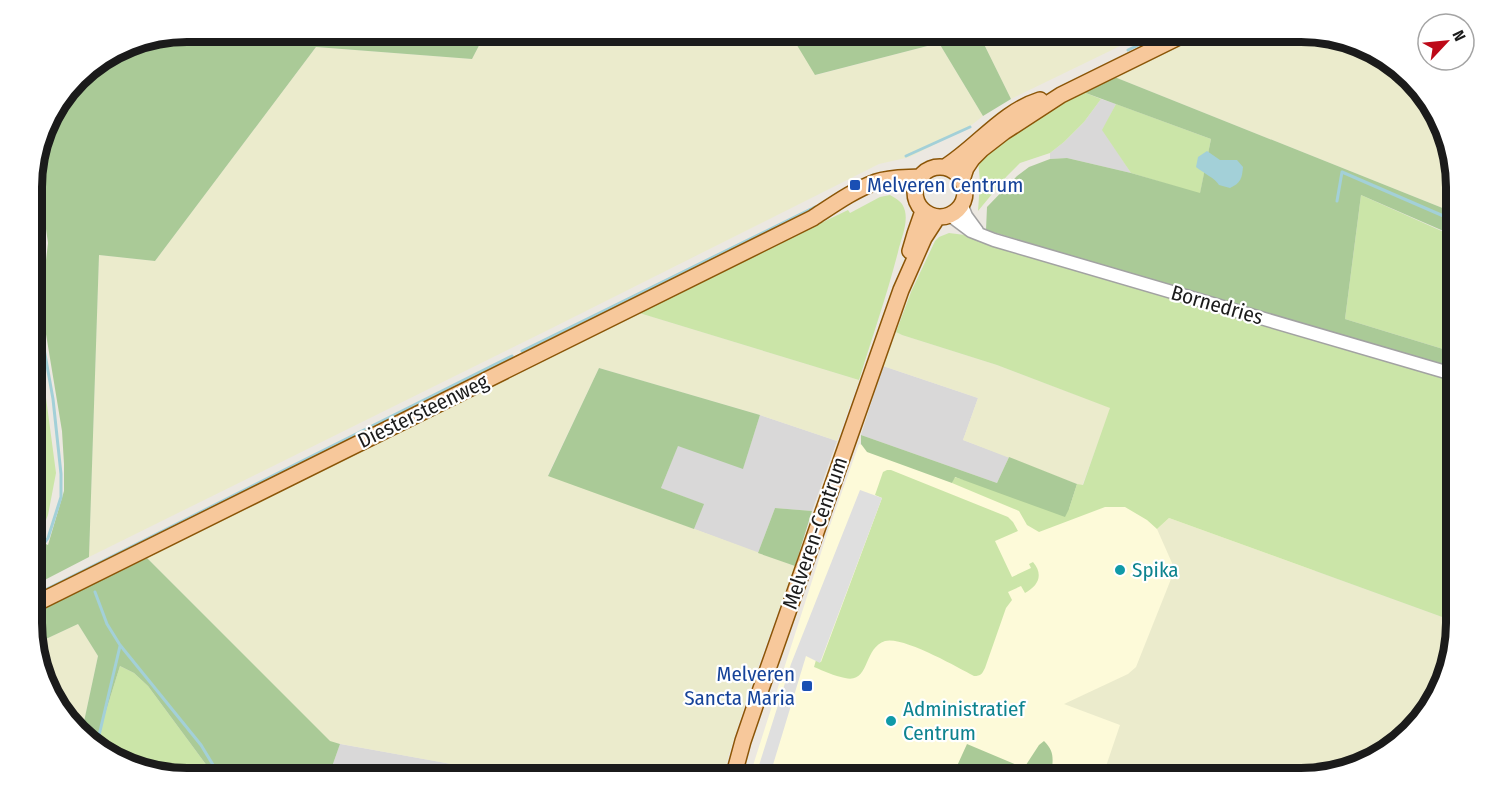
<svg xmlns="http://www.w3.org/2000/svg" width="1488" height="810" font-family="'Fira Sans Condensed',sans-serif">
<rect width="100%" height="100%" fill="#ece8e1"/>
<path fill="#d9d8d8" d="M1101,99L1116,104L1103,130L1131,173L1067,158L1050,159V153L1064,142L1084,122Z
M883,366L978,398L963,440L1009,457L997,483L861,435Z
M760,415L837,441L812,511L775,508L758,553L694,529L703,504L661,488L678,445L743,468Z
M340,744L519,776L518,778H328Z"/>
<path fill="#fdfad9" d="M859,444L995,490L1009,457L1077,484L1316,570L1102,778H749L828,531Z"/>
<path fill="#ebebcc" d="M486,32H769L771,34L775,32H789L816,75L939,43L983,116L969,127L910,157L879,164L548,330L89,557L99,255L155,261L316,47L472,59Z
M978,32H1149L1011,99Z
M1203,32H1301L1370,48L1430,100L1455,167V213L1112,76Z
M636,312L859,380L837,441L760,415L599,368L548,475L795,566L749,691L729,754L723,778H528L330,742L147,558Z
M896,332L902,335L997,365L1111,408L1082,486L963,440L978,398L883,366Z
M1169,518L1456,622L1440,692L1387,752L1311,778H1102L1120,725L1064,704L1128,674L1136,667L1173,574L1172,563L1157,529Z
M78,624L98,656L82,731L58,710L33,645Z"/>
<path fill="#cbe5a8" d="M1083,92L1101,99L1084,122L1064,142L1050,153L1020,163L1007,176L978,211L980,182L978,160L1034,119Z
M1116,104L1211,139L1200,194L1131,173L1102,130Z
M890,195C897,199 903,202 905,211C908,224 901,239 898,252C887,295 872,338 859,380L636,312L848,210L850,213L880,197Z
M1361,195L1455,237L1456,353L1345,319Z
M32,224L37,232L40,244L34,298L37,330L56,473L48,515L38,541L33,538Z
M949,233L965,235L1456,379V622L1169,518L1157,529L1147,520L1125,507H1105L1039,532L1027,525L1019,511L952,483L954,477L1069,509L1077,484L1083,485L1110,408L997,365L902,335L896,332L911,292L935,241L939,237Z
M887,470H891L1008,517L1013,522L1018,531L995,541L1012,577L1031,568L1029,564L1033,562C1044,575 1038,586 1025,593L1021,586L1008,592L1012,600L1006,608L985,668C982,674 981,676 974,676C957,667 903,636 885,641C863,648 870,684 845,678C834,676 824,671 814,667L816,660L821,662L882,498L875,495L883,472Z
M120,666L134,673L148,686L216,778H187L118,762L96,743Z"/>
<path fill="#aaca97" d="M187,32H486L472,59L316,47L155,261L99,255L89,557L33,586V538L48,545L64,491V464L62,431L43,316V286L48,243L46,229L32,216V177L47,119L84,70L128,43Z
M789,32H978L1011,99L983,116L939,43L815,75Z
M1112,76L1455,213V236L1361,195L1345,319L1456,353V370L1152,280L986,230L987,207L1017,176L1029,167L1050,159L1067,158L1131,173L1200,193L1211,139L1083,92Z
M599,368L760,415L743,469L678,446L661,488L704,504L694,529L548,476Z
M861,435L997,483L1009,457L1077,484L1069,509L1065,517L955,477L952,483L867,452L861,444Z
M775,508L812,511L795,566L758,553Z
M147,558L330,741L340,744L328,778H216L148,686L134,673L120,666L96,743L82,731L98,656L78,624L33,645V614Z
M1044,741C1054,751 1053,757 1052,770L1060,778H1027L997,765L991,778H966L957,771V766L967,744L1024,768L1039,745Z"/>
<path fill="#dfdfdf" d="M860,490L882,498L820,663L806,656L769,778H755L791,664Z"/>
<path fill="#a3d0d8" d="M1207,151L1220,160H1237L1243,167C1242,178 1241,183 1230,188L1219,185C1215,178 1203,173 1196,167L1198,157Z"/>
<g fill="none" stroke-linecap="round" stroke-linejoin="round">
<path stroke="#a3d0d8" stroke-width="3" d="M1128,50L1165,32
M906,156L970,127
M1337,201L1342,172L1455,221
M32,221L36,224L43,240L38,302L43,343L53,399L61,474V497L48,538L33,559
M522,351L815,207
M95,592L107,624L120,645L201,745L221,778
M33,596L512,356
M97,744L120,646"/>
<defs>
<path id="minor" d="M962,206L966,216L977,231
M951,216L971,231L994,240L1456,375"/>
<path id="major" d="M915 192a25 25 0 1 1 50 0a25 25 0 1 1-50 0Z
M945,167C978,146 1002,112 1040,100
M962,180L966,168L972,159L982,149L1004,132L1061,95L1189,32
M910,251L915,234L923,211
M33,605L813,218C833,205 854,190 876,182C890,177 906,178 920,177
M733,778L743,741L756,703L901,290L924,238L937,218"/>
</defs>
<use href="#minor" stroke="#a2a2a2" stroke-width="15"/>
<use href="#major" stroke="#8b5507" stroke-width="18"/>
<use href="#minor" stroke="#fff" stroke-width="12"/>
<use href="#major" stroke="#f7c89b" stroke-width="15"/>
</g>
<g fill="#1a4fb4" stroke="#fff" stroke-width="2">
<rect x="849" y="179" width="12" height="12" rx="3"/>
<rect x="801" y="680" width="12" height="12" rx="3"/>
</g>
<g fill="#0f9aa8" stroke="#fff" stroke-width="2">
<circle cx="1120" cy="570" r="6"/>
<circle cx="891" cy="721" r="6"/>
</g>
<g text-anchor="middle" stroke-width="4.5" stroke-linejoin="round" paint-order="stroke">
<g font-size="21" fill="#164399" stroke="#fff" text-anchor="start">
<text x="867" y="192">Melveren Centrum</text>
<text x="795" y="681" text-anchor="end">Melveren<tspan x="795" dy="24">Sancta Maria</tspan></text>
</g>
<g font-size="21" fill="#1b1b1b" stroke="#fff">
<text transform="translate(1217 305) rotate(16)" y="7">Bornedries</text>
<text transform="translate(423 411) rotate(-26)" y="7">Diestersteenweg</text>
<text transform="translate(815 533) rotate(-71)" y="7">Melveren-Centrum</text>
</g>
<g font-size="21" fill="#0d838f" stroke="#fff" text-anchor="start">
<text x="1132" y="577">Spika</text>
<text x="903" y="716">Administratief<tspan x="903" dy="24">Centrum</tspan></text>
</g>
</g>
<path d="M0 0H1488V810H0ZM187 42H1301A145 145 0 0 1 1446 187V623A145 145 0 0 1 1301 768H187A145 145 0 0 1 42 623V187A145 145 0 0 1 187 42Z" fill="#fff" fill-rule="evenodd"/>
<path fill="none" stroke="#1b1b1b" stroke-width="8" d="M187 42H1301A145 145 0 0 1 1446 187V623A145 145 0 0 1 1301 768H187A145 145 0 0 1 42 623V187A145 145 0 0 1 187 42Z"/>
<g transform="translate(1446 42) rotate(64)"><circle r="28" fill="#ffffff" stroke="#a4a4a4" stroke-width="1.5"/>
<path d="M0-4.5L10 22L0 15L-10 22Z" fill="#bd0918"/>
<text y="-9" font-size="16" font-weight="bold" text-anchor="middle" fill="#1b1b1b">N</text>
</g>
</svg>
